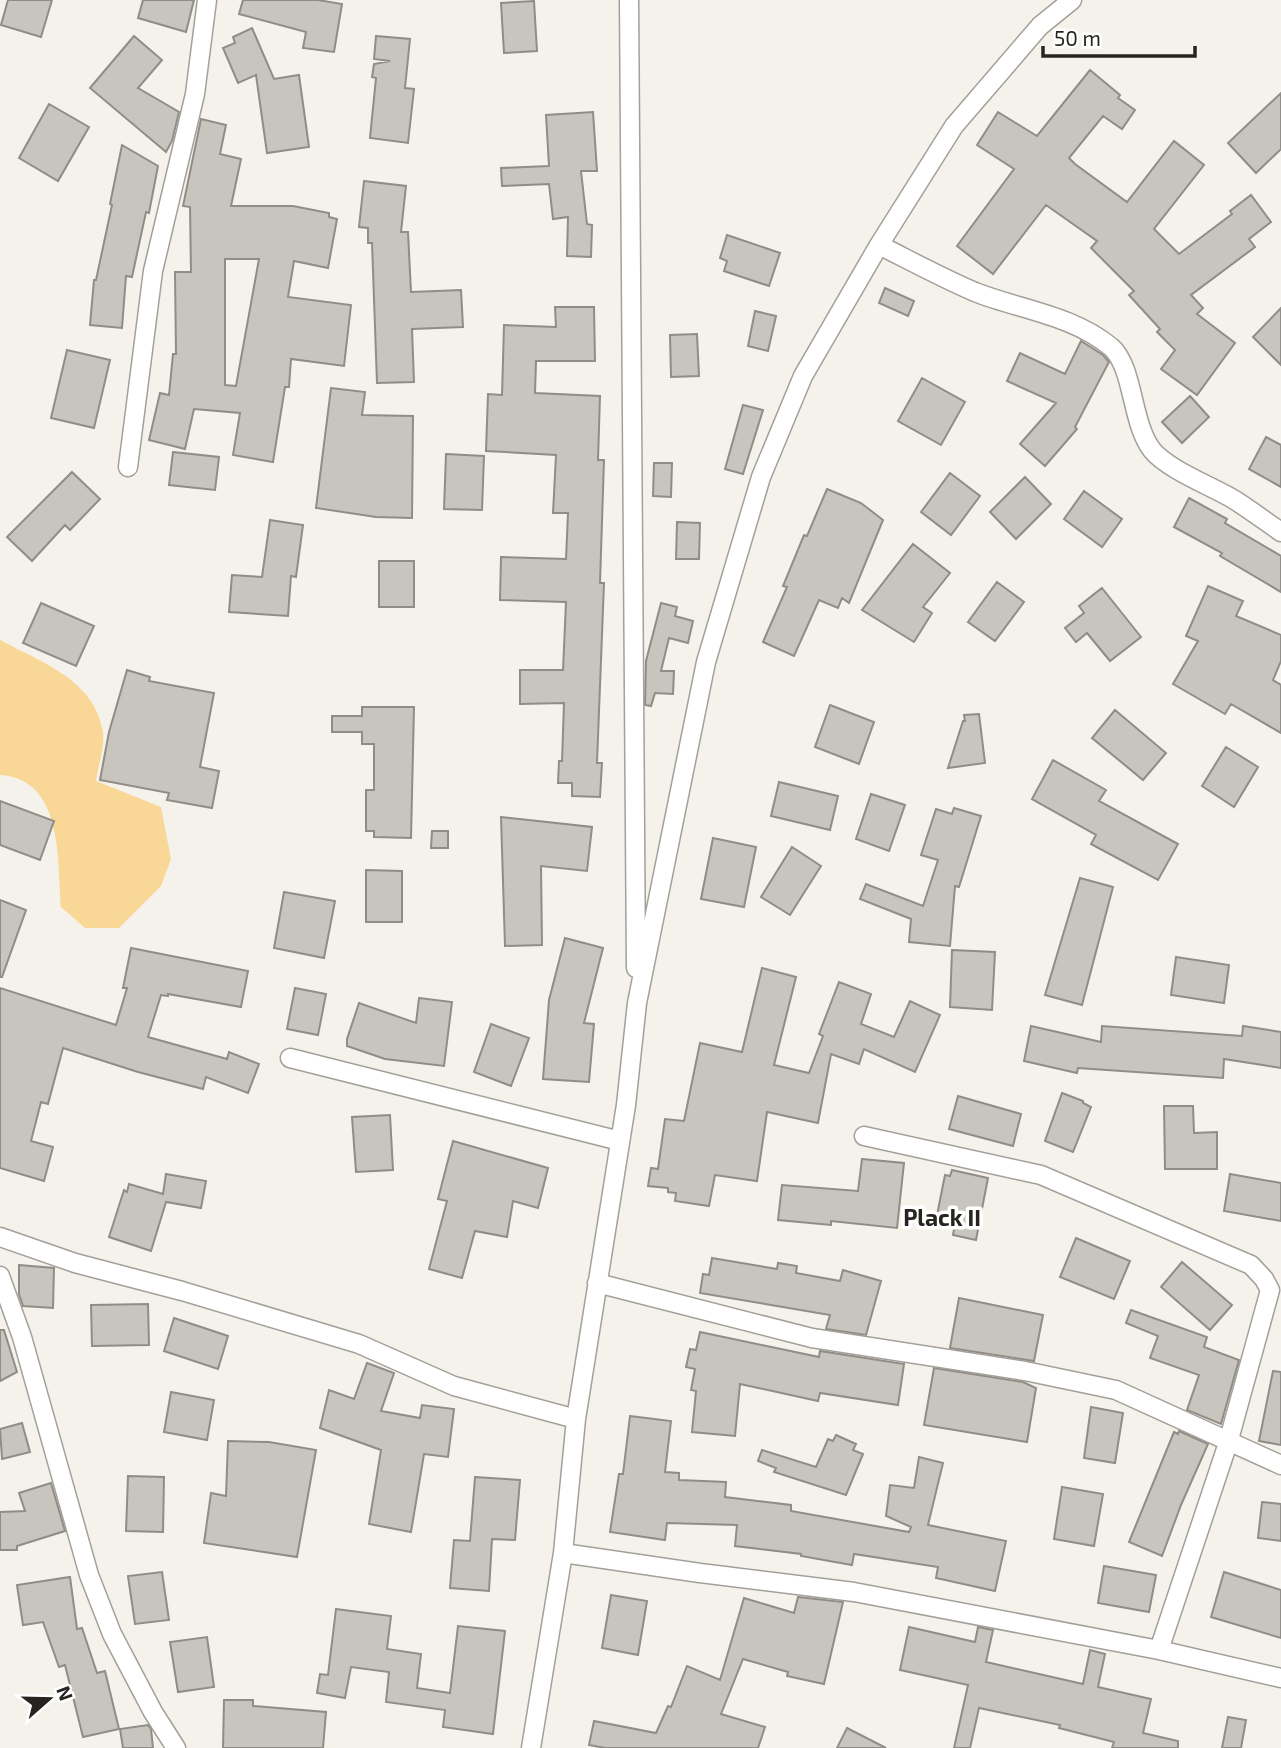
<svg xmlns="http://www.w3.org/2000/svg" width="1281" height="1748" font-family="'Exo 2',sans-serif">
<rect width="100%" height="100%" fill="#f5f2eb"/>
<path fill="#f9d897" d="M0,640C41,662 95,680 103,732C105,747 98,766 96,781L161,807L171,859L161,886L119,928H85L61,907C57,860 64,779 0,775Z"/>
<path fill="#c8c5be" stroke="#908c86" stroke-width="2" fill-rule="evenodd" d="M8,0H52L41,37L1,25Z
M143,0H194L186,32L138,18Z
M243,0H318L342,4L334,52L303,48L306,32L239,14Z
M534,1L537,51L504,53L501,3Z
M252,28L274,79L299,75L309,147L267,153L256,75L238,83L223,48L235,43L233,37Z
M134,36L162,60L138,88L179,112L172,141L166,152L90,88Z
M376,36L410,39L405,88L414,89L408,143L370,138L376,78L372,77L374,64L390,61L374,59Z
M1090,70L1120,95L1118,98L1135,110L1122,129L1103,116L1069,158L1075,164L1127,202L1174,141L1204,165L1154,229L1179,254L1232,214L1230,211L1251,195L1271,222L1249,239L1255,247L1191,295L1203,308L1197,314L1235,343L1197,395L1161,369L1175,350L1157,332L1160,329L1129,295L1134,291L1091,248L1097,241L1046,205L993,274L957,246L1014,169L977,145L998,112L1037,136Z
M1281,93V149L1256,173L1228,143Z
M49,104L89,127L58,181L19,158Z
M593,112L597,171H581L587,224L592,225L591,257L567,256L568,217L553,219L549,184L502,186L501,168L549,166L546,115Z
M201,119L226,125L220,154L241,159L231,206H293L329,213V217L337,219L328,268L294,261L288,297L351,305L344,366L291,359L289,387H285L273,462L233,455L240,413L194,409L185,449L149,440L160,393L169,395L173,354H176L175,272H191L190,207L183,206ZM225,259H259L236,386L225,385Z
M122,145L158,166L149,213L146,212L132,277L126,276L122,328L90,325L94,280H96L112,205L110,204Z
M364,181L406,186L401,232H408L411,292L461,290L463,327L412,329L414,382L377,383L372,243H368V228L359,227Z
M727,235L780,253L769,286L724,271L727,261L720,258Z
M885,288L914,301L908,316L879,303Z
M555,307H594L595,361H536L535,393L600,396L598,460H604L600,583H604L597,763H602L600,797L572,796V783H558L559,761H562L564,703L520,704V670H563L566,602L500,600L501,557L566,559L568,513H553L556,455L486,451L488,394L502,395L504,325L556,327Z
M1281,308V365L1253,337Z
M755,311L776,316L768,351L748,346Z
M697,334L699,376L671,377L670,335Z
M1081,341L1103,355L1109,362L1075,427L1077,429L1045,466L1020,444L1056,403L1007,381L1020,353L1065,374Z
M67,350L110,360L94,428L51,418Z
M922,378L965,402L941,445L898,421Z
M331,388L365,392L362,415L413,416L412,518L376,517L316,508Z
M1190,396L1209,417L1182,443L1162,422Z
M743,405L763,410L743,474L725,469Z
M1266,437L1281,445V487L1249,469Z
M173,452L219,457L215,490L169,485Z
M446,454L484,456L482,510L444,509Z
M654,463H672L671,497L653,496Z
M72,472L100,499L70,530L65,525L32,561L7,537Z
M950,473L980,496L951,535L921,512Z
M1025,477L1051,504L1016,539L990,512Z
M827,489L861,503L883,520L849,603L842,598L838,608L819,600L794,656L763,642L787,587L783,586L804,535L807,536Z
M1084,491L1122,519L1102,547L1064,519Z
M1189,498L1227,519L1225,523L1281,556V592L1220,556L1222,553L1174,527Z
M270,520L303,525L296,577L291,576L288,616L229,612L232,575L262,577Z
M677,522L700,523L699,559H676Z
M913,544L950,573L923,607L932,613L914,642L862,610Z
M379,561H414V607H379Z
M997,582L1024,602L995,641L968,622Z
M1208,586L1243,601L1236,616L1281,635V661L1273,680L1281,685V733L1231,704L1225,714L1173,684L1198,641L1186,636Z
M1102,588L1141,637L1110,661L1087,633L1076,642L1065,628L1084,613L1079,606Z
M41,603L94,626L76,666L23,643Z
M661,603L677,607L675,616L693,621L688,643L669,638L661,671H674L673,694L655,693L651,706L645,705L646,661Z
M127,670L150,677L149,681L214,693L200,767L219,771L212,808L167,800L169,793L100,780L109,732Z
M830,705L874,722L859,764L815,747Z
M362,707H414L411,838L374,837V831H366V790H374V744H362V732H332V716H362Z
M1115,710L1166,753L1143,780L1092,738Z
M979,714L985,763L948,768L963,721H965L964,715Z
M1226,747L1258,767L1234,807L1202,786Z
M1053,760L1106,790L1099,801L1178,844L1158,880L1091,844L1096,835L1032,799Z
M779,782L838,796L830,830L771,816Z
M871,794L905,805L889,851L856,839Z
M0,801L54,821L40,860L0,845Z
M954,808L981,816L959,887L955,886L950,946L909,942L911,919L860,899L866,884L923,906L938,860L921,855L936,809L952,814Z
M501,817L592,827L587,871L541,866L542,945L505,946Z
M432,831H448V848H431Z
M713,838L756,847L744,907L701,899Z
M792,847L821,866L790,915L761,897Z
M366,870L402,871V922H366Z
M1080,878L1113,887L1082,1005L1045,995Z
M284,892L335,901L324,958L274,948Z
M0,900L26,910L2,977H0Z
M565,938L603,948L584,1023L594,1024L589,1082L543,1079L549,1000Z
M131,948L248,971L241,1007L168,994V996L161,995L148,1037L227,1059L229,1052L259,1064L248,1093L206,1077L203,1089L138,1072L63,1048L48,1104L41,1102L31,1141L53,1147L44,1181L0,1168V988L116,1025L127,988H123Z
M952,950L995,952L992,1010L950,1007Z
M1176,957L1229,965L1224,1003L1171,995Z
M762,968L796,977L774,1065L809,1073L823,1036L819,1034L839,982L871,994L861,1024L894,1037L910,1001L940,1015L915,1072L864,1049L859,1064L831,1054L818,1123L767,1112L757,1181L715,1175L709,1206L675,1201L676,1193L668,1192V1188L648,1186L651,1168L658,1169L665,1119L684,1121L700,1043L742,1052Z
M295,988L326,994L318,1035L287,1029Z
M419,998L452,1002L444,1066L385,1059L347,1046V1039L359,1003L416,1023Z
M491,1024L529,1038L511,1086L474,1072Z
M1031,1026L1101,1042L1102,1026L1242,1036L1243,1026L1281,1032V1068L1224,1059L1223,1078L1078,1068L1077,1073L1024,1061Z
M1062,1093L1083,1101V1103L1091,1107L1073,1152L1045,1141Z
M958,1096L1021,1114L1013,1146L949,1129Z
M1164,1106H1193L1194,1133L1217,1132V1169H1165Z
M390,1115L393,1170L356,1172L352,1117Z
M453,1141L548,1168L538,1208L513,1201L507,1237L475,1231L462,1278L429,1269L447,1201L438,1199Z
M862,1159L904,1163L897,1228L831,1221V1225L778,1220L782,1185L858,1191Z
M952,1170L988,1178L976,1240L953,1235L955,1224L936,1220L945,1175L950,1176Z
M166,1174L206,1181L201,1208L166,1202L151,1251L109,1237L124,1190L127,1192L129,1184L163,1194Z
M1230,1174L1281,1183V1221L1224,1211Z
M1076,1238L1130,1261L1114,1299L1060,1277Z
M712,1258L777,1269L778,1263L797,1266L796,1273L840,1281L843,1270L881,1281L866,1335L826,1329L830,1315L700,1293L703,1274L709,1275Z
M1182,1262L1232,1305L1210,1330L1161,1287Z
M19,1265L54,1268L53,1308L23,1306L19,1294Z
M959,1298L1043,1315L1034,1361L950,1348Z
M148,1304L149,1345L92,1346L91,1305Z
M1131,1310L1207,1337L1204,1347L1239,1360L1221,1424L1187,1410L1199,1375L1150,1358L1158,1336L1126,1323Z
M174,1318L228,1336L218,1369L164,1351Z
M0,1330H4L17,1372L0,1381Z
M700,1332L819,1357L820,1351L904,1364L898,1405L820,1393L818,1401L740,1384L735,1436L692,1432L696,1391L691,1390L695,1369L686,1367L690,1349L696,1350Z
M367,1363L394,1373L381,1411L420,1418L422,1405L454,1409L448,1457L424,1454L411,1532L369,1524L381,1450L320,1428L329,1390L354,1399Z
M934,1368L1023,1382L1036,1388L1027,1442L924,1425Z
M1273,1371L1281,1372V1445L1259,1441Z
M171,1392L214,1400L207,1440L164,1432Z
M1091,1407L1123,1413L1115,1463L1084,1458Z
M630,1416L671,1421L665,1472L679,1473V1480L726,1482L725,1497L791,1505V1511L909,1532L911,1527L886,1516L890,1485L914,1488L919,1457L943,1463L928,1525L1006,1541L995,1591L936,1578L938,1567L854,1554L852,1565L801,1556V1554L735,1546L737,1525L667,1523L665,1540L610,1532L619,1474H623Z
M22,1423L30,1452L2,1459L0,1429Z
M1179,1431L1208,1444L1181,1505L1162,1556L1129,1542L1174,1432L1178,1434Z
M836,1435L856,1444L853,1450L863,1454L846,1495L774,1472L776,1468L758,1461L762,1450L816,1467L828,1439L833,1441Z
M228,1441L269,1442L316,1450L297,1557L204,1543L211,1493L226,1496Z
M128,1476L164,1477L163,1532L126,1531Z
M475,1477L520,1480L515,1540L492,1539L489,1591L450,1588L454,1540L470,1541Z
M51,1483L65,1531L17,1546V1550H0V1512L25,1511L19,1493Z
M1062,1487L1103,1494L1094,1546L1054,1539Z
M1262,1502L1281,1504V1541L1258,1538Z
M1104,1566L1156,1575L1149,1612L1098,1603Z
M162,1572L169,1620L135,1624L128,1576Z
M1224,1572L1281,1590V1638L1211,1617Z
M70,1577L77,1629L82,1628L97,1673L105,1671L119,1729L83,1737L65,1665L59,1667L43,1622L23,1625L17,1585Z
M611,1595L647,1601L638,1655L602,1648Z
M798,1597L843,1602L824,1684L787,1676L788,1672L743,1659L721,1714L765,1727L758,1748H605L589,1745L594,1721L656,1733L668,1706L671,1707L687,1666L720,1680L744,1598L794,1613Z
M336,1609L391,1616L387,1649L421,1654L417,1688L450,1693L458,1626L505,1631L493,1734L443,1727L445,1710L386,1702L389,1672L351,1667L345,1698L317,1693L320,1674L328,1675Z
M909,1627L975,1642L978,1627L993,1630L986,1662L1083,1684L1090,1650L1105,1654L1098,1687L1151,1699L1143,1733L1178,1741V1748H1112L1114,1742L1059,1728L1060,1725L979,1708L970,1748H954L968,1685L900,1670Z
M207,1637L214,1687L178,1692L170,1642Z
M224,1700H253V1706L326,1712L323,1748H223Z
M1228,1717L1246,1720L1241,1748H1222Z
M148,1725L151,1729L153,1748H123L120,1729Z
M847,1728L886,1748H837Z"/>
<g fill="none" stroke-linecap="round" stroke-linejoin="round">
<defs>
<path id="street" d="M629,0L636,968
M879,245C911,261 942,278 975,292C1021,310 1072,315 1111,347C1134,367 1131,423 1152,450C1167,469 1211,486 1233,499C1249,509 1265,521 1281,532
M128,467L153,271L195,94L207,0
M290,1058L620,1141
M864,1136L1041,1175L1251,1265L1264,1279L1270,1290L1228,1443L1159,1650
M0,1237L75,1263L182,1291L359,1344L454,1386L576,1419
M0,1276L22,1337L89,1575L112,1634L153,1712L176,1748
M597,1283L812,1338L1025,1371L1116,1390L1281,1465
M563,1553L700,1573L854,1592L1159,1650L1281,1678
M531,1748L563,1553L576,1419L626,1105L637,1003L706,662L761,477L803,376L879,245L954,126L1040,26L1072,0"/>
</defs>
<use href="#street" stroke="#a3a099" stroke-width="21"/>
<use href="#street" stroke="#fff" stroke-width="18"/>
</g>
<g text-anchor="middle" stroke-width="7" stroke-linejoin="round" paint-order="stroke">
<g font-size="23" font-weight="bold" fill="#252421" stroke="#fff">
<text x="942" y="1226">Plack II</text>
</g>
</g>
<g transform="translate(49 1699) rotate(70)" stroke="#ffffff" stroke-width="5" paint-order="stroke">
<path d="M0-5L12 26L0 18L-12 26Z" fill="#252421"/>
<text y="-10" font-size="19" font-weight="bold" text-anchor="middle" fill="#252421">N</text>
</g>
<path d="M1043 46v10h152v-10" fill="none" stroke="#252421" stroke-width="3.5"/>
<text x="1054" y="46" font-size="21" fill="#252421" stroke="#ffffff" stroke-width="5" paint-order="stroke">50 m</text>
</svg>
